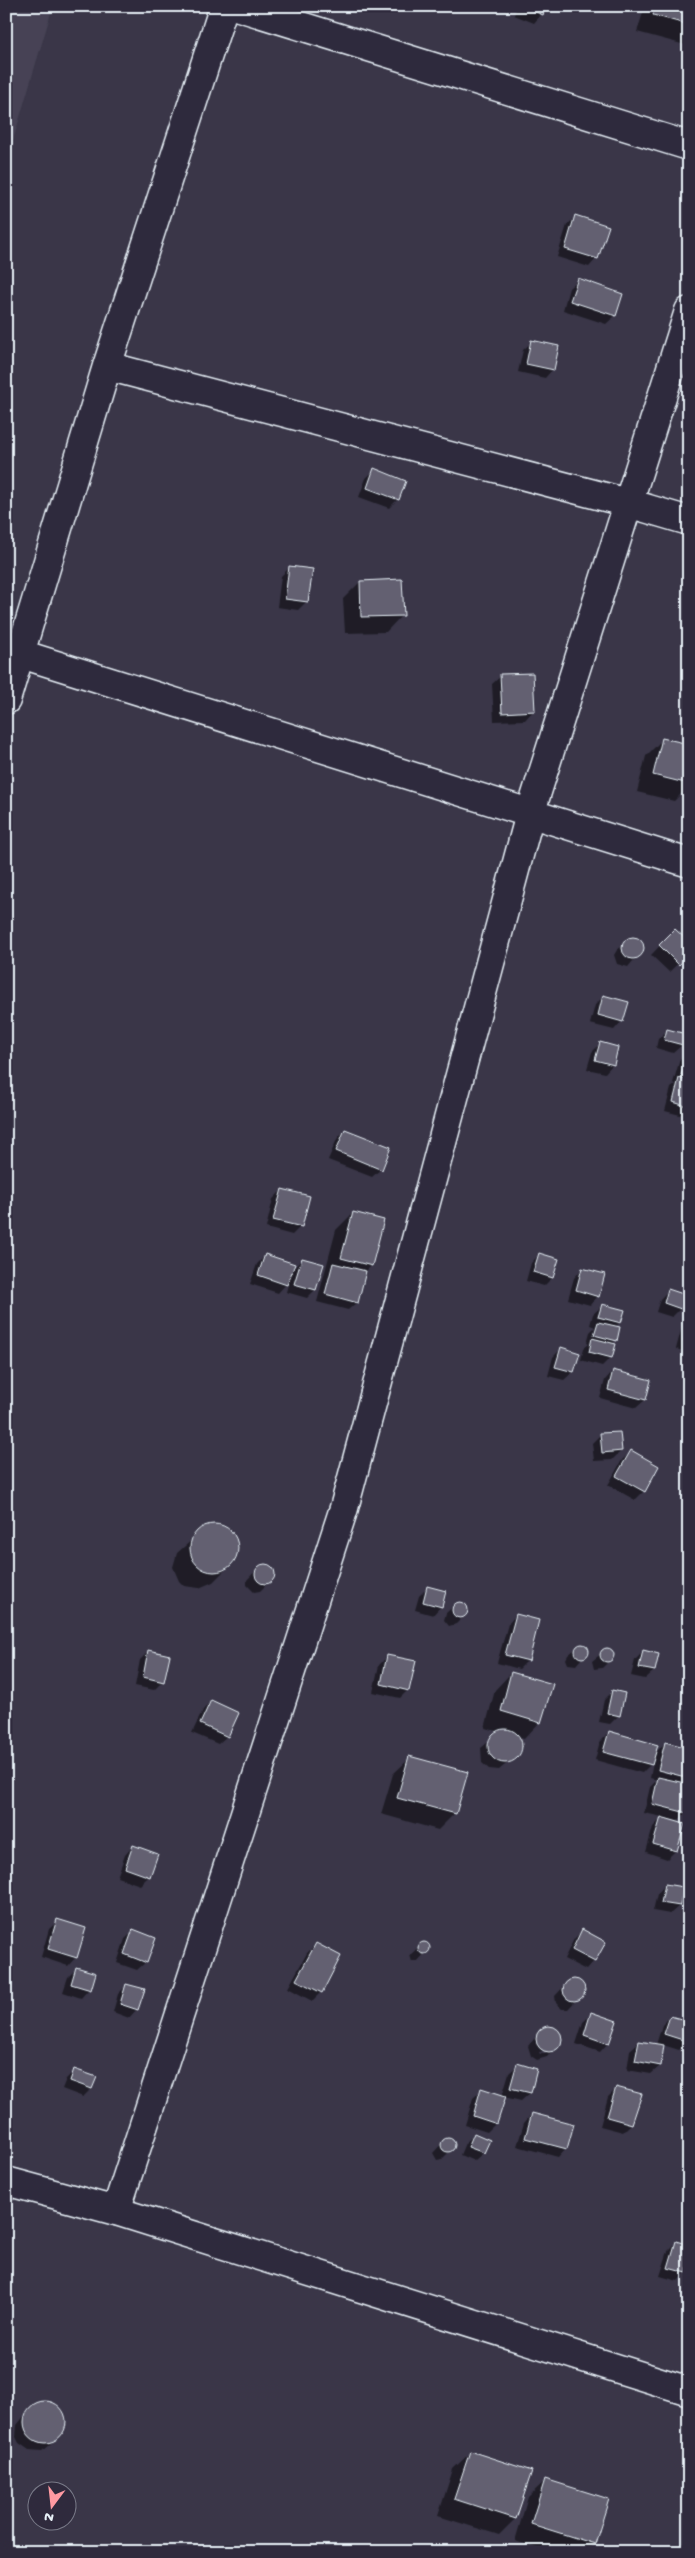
<svg xmlns="http://www.w3.org/2000/svg" width="695" height="2558" font-family="'Gochi Hand',sans-serif">
<rect width="100%" height="100%" fill="#3a3648"/>
<filter id="ink" filterUnits="userSpaceOnUse"><feTurbulence type="fractalNoise" baseFrequency=".02" numOctaves="2"/><feDisplacementMap in="SourceGraphic" scale="10" xChannelSelector="R" yChannelSelector="G"/><feConvolveMatrix kernelMatrix="1 2 1 2 8 2 1 2 1" color-interpolation-filters="sRGB"/></filter>
<g filter="url(#ink)">
<path fill="#464354" d="M6,6H53L6,164Z"/>
<path fill="#0007" fill-rule="evenodd" d="M491,6H510L507,10Z
M517,6H545L542,14L534,23L514,15Z
M645,6H689V46L637,32Z
M576,217L597,258L589,267L557,257L567,225Z
M578,280L622,294L615,316L606,324L563,310L569,288Z
M532,342L553,369L545,378L518,372L523,350Z
M375,470L405,481L397,500L389,508L359,497L366,478Z
M290,567L307,601L298,610L277,607L281,576Z
M360,582L402,615L386,632L345,633L343,599Z
M501,676L533,711L525,720L494,721L492,684Z
M662,740L689,746V786L674,801L637,792L646,756Z
M675,930L689,953L669,972L651,955Z
M633,938L639,940L643,949L628,967L617,964L614,955L617,950Z
M604,996L622,1021L614,1030L590,1024L595,1005Z
M667,1031L684,1035L682,1045L673,1053L656,1048L658,1039Z
M600,1044L613,1064L605,1073L587,1069L592,1052Z
M689,1050V1106L680,1115L665,1111L671,1088L676,1084L673,1083L680,1059Z
M345,1130L381,1169L372,1177L328,1160L337,1139Z
M282,1190L308,1197L300,1227L292,1235L266,1228L273,1199Z
M353,1213L371,1266L365,1272L357,1302L348,1310L317,1302L336,1230Z
M266,1255L292,1270L302,1259L315,1290L307,1298L286,1292L289,1281L278,1293L250,1284L257,1264Z
M539,1255L552,1278L544,1286L526,1281L531,1263Z
M582,1269L598,1296L590,1305L568,1299L574,1278Z
M668,1291L680,1309L672,1317L656,1312L660,1299Z
M602,1306L620,1322L615,1327L616,1340L611,1345V1357L602,1366L581,1360L584,1348L589,1344L587,1343L590,1332L595,1327L590,1325L593,1314Z
M689,1314V1353L676,1349L684,1319Z
M561,1349L573,1372L564,1380L548,1376L553,1357Z
M613,1371L645,1400L636,1408L600,1398L605,1380Z
M601,1434L621,1451L612,1460L594,1461L592,1443Z
M631,1452L658,1466L644,1491L635,1500L608,1485L622,1460Z
M207,1527H222L233,1536L236,1551L230,1565L213,1582L199,1588L184,1586L179,1581L173,1567L177,1553Z
M260,1566H269L273,1569V1578L260,1591L254,1592L247,1585V1580Z
M427,1588L441,1606L433,1615L415,1610L419,1596Z
M464,1604L467,1611L465,1615L456,1624L449,1626L444,1620L446,1613L455,1605Z
M516,1615L528,1660L519,1669L497,1663L508,1624Z
M580,1645L586,1646L587,1652L576,1665L568,1664L566,1659L568,1655Z
M607,1649L613,1654L611,1659L602,1668L594,1669L592,1661Z
M148,1652L163,1681L154,1690L135,1686L140,1660Z
M643,1652L658,1655L654,1671L645,1679L631,1676L635,1660Z
M388,1656L408,1690L400,1698L373,1692L379,1665Z
M511,1673L540,1722L524,1739L517,1737L520,1740V1751L511,1760L499,1770L489,1769L482,1763L481,1748L500,1732L485,1728L495,1690Z
M613,1691L619,1715L610,1724L599,1722L604,1700Z
M211,1701L227,1736L218,1744L192,1733L203,1710Z
M609,1732L656,1746L650,1765L642,1773L595,1760L600,1741Z
M665,1743L689,1749V1779L684,1784L689,1785L686,1812L678,1821L665,1818L664,1820L676,1850L667,1859L646,1852L653,1827L663,1817L644,1813L650,1787L657,1780L650,1778L655,1753Z
M410,1758L455,1813L438,1830L381,1814L393,1774Z
M133,1846L149,1876L140,1885L117,1877L125,1855Z
M665,1885L679,1906L670,1914L653,1911L657,1894Z
M58,1921L76,1957L68,1966L41,1957L49,1929Z
M134,1931L146,1962L137,1970L117,1963L125,1939Z
M582,1931L594,1961L586,1970L564,1959L574,1939Z
M423,1943L426,1944L428,1950L417,1962H412L410,1955Z
M316,1944L321,1992L312,2001L288,1988L307,1953Z
M77,1968L89,1989L81,1998L63,1992L68,1977Z
M575,1980L583,1985L584,1992L568,2009H562L556,2003L555,1996L569,1981Z
M127,1985L137,2009L129,2018L113,2012L118,1994Z
M592,2014L608,2043L600,2052L576,2044L583,2022Z
M670,2017L688,2041L679,2050L663,2045L660,2066L651,2074L627,2070L630,2050L639,2042L656,2045L662,2025Z
M549,2028L557,2031L560,2042L547,2057L537,2060L531,2056L528,2046L542,2030ZM553,2049V2051L540,2054L539,2052Z
M518,2065L536,2069L530,2093L521,2101L504,2097L496,2123L487,2132L465,2125L473,2098L482,2090L502,2096L509,2073Z
M75,2070L91,2089L83,2097L62,2089L66,2079Z
M617,2088L631,2124L623,2132L600,2126L608,2097Z
M532,2114L566,2148L558,2157L517,2146L524,2123Z
M474,2135L488,2141L483,2153L474,2161L460,2155L465,2143Z
M446,2139L450,2140L454,2147L442,2159L437,2160L433,2153Z
M676,2243L689,2246L686,2272L678,2281L660,2276L668,2251Z
M41,2403L54,2405L63,2414L64,2427L62,2434L42,2451L29,2450L19,2443L16,2437L17,2425L29,2410Z
M470,2453L515,2519L499,2535L438,2516L453,2469Z
M545,2481L594,2543L586,2552H551L515,2541L528,2497Z"/>
<path fill="#636171" stroke="#e8f1f8" d="M522,6H547L543,15Z
M656,6H689V25L653,15Z
M575,215L609,226L598,259L565,249Z
M578,278L623,294L616,316L570,301Z
M531,340L559,346L554,370L526,364Z
M374,468L406,481L399,500L367,488Z
M289,566L313,569L308,602L285,599Z
M402,579L404,616L361,617L360,581Z
M533,673L535,711L502,713L500,674Z
M662,738L689,744V784L653,775Z
M675,929L689,942V955L679,965L659,945Z
M622 948a11 11 0 1 1 22 0a11 11 0 1 1-22 0Z
M603,995L629,1002L623,1022L598,1015Z
M667,1029L686,1034L683,1045L664,1040Z
M600,1042L618,1047L614,1065L595,1060Z
M689,1049V1077L681,1075Z
M679,1078L689,1081V1107L673,1102Z
M345,1129L391,1147L382,1170L336,1151Z
M282,1189L310,1196L302,1227L273,1220Z
M353,1212L384,1220L372,1266L341,1258Z
M539,1253L559,1259L553,1278L533,1272Z
M265,1254L295,1264L287,1285L258,1275Z
M302,1258L324,1264L316,1290L294,1284Z
M333,1263L366,1271L358,1303L325,1294Z
M582,1268L605,1274L599,1297L576,1290Z
M668,1289L686,1295L681,1309L664,1303Z
M602,1304L625,1310L621,1323L598,1317Z
M689,1321V1342L683,1341Z
M598,1322L620,1327L617,1341L594,1335Z
M592,1338L616,1344L612,1358L589,1352Z
M561,1347L580,1353L574,1372L555,1367Z
M613,1370L651,1380L646,1400L608,1390Z
M620,1432L622,1451L602,1453L600,1433Z
M631,1450L659,1466L645,1492L616,1476Z
M190 1548a24 24 0 1 1 48 0a24 24 0 1 1-48 0Z
M255 1574a10 10 0 1 1 20 0a10 10 0 1 1-20 0Z
M427,1586L446,1591L442,1607L423,1602Z
M452 1610a8 8 0 1 1 16 0a8 8 0 1 1-16 0Z
M516,1614L539,1620L529,1661L505,1655Z
M575 1651a7 7 0 1 1 14 0a7 7 0 1 1-14 0Z
M600 1655a7 7 0 1 1 14 0a7 7 0 1 1-14 0Z
M148,1650L170,1655L164,1682L143,1677Z
M643,1650L659,1654L655,1671L639,1668Z
M387,1655L416,1661L409,1691L381,1684Z
M511,1672L553,1684L541,1723L501,1711Z
M612,1690L625,1693L620,1716L607,1713Z
M211,1700L239,1713L228,1737L200,1724Z
M488 1746a17 17 0 1 1 34 0a17 17 0 1 1-34 0Z
M609,1731L658,1745L652,1765L603,1752Z
M665,1742L689,1748V1778L658,1770Z
M409,1756L468,1772L456,1814L397,1798Z
M658,1777L689,1784L687,1813L652,1804Z
M661,1817L685,1824L677,1851L653,1844Z
M133,1845L158,1854L150,1877L125,1868Z
M665,1884L683,1887L680,1906L661,1903Z
M57,1919L86,1928L77,1958L48,1949Z
M133,1929L156,1938L147,1963L124,1954Z
M582,1929L606,1942L595,1962L572,1950Z
M418 1948a6 6 0 1 1 12 0a6 6 0 1 1-12 0Z
M316,1943L341,1956L322,1993L296,1980Z
M76,1967L96,1973L91,1990L71,1984Z
M563 1990a11 11 0 1 1 22 0a11 11 0 1 1-22 0Z
M126,1984L145,1989L138,2010L120,2004Z
M591,2012L617,2021L609,2044L584,2035Z
M670,2016L689,2021V2042L664,2034Z
M536 2039a13 13 0 1 1 26 0a13 13 0 1 1-26 0Z
M639,2041L664,2045L661,2066L635,2061Z
M517,2063L537,2069L531,2093L510,2088Z
M74,2069L97,2077L92,2089L70,2081Z
M616,2087L642,2094L632,2124L607,2117Z
M481,2088L506,2096L497,2124L473,2116Z
M532,2113L574,2124L567,2149L525,2138Z
M474,2133L490,2140L484,2153L468,2147Z
M441 2145a7 7 0 1 1 14 0a7 7 0 1 1-14 0Z
M676,2241L689,2245L687,2273L668,2268Z
M24 2422a21 21 0 1 1 42 0a21 21 0 1 1-42 0Z
M470,2451L532,2471L516,2519L454,2499Z
M545,2479L609,2499L595,2544L531,2524Z"/>
<g fill="none" stroke-linecap="round" stroke-linejoin="round">
<defs>
<path id="minor" d="M236,6L689,146
M107,366L628,503L689,521
M21,654L689,863
M6,700L107,366L224,6
M116,2211L344,1508L530,814L689,311"/>
<path id="tertiary" d="M6,2181L116,2211L689,2391"/>
</defs>
<use href="#minor" stroke="#e8f1f8" stroke-width="31"/>
<use href="#tertiary" stroke="#e8f1f8" stroke-width="31"/>
<use href="#minor" stroke="#2f2a3d" stroke-width="28"/>
<use href="#tertiary" stroke="#2f2a3d" stroke-width="28"/>
</g>
</g>
<rect width="695" height="2558" fill="none" stroke="#2f2a3d" stroke-width="25"/>
<rect x="12" y="12" width="670" height="2533" fill="none" stroke="#e8f1f8" stroke-width="2" filter="url(#ink)"/>
<g transform="translate(52 2506) rotate(195)"><circle r="24" fill="#2f2a3d" stroke="#797a88"/>
<path d="M0-4L9 19L0 12L-9 19Z" fill="#ff9aa2"/>
<text y="-8" font-size="14" font-weight="bold" text-anchor="middle" fill="#e8f1f8">N</text>
</g>
</svg>
